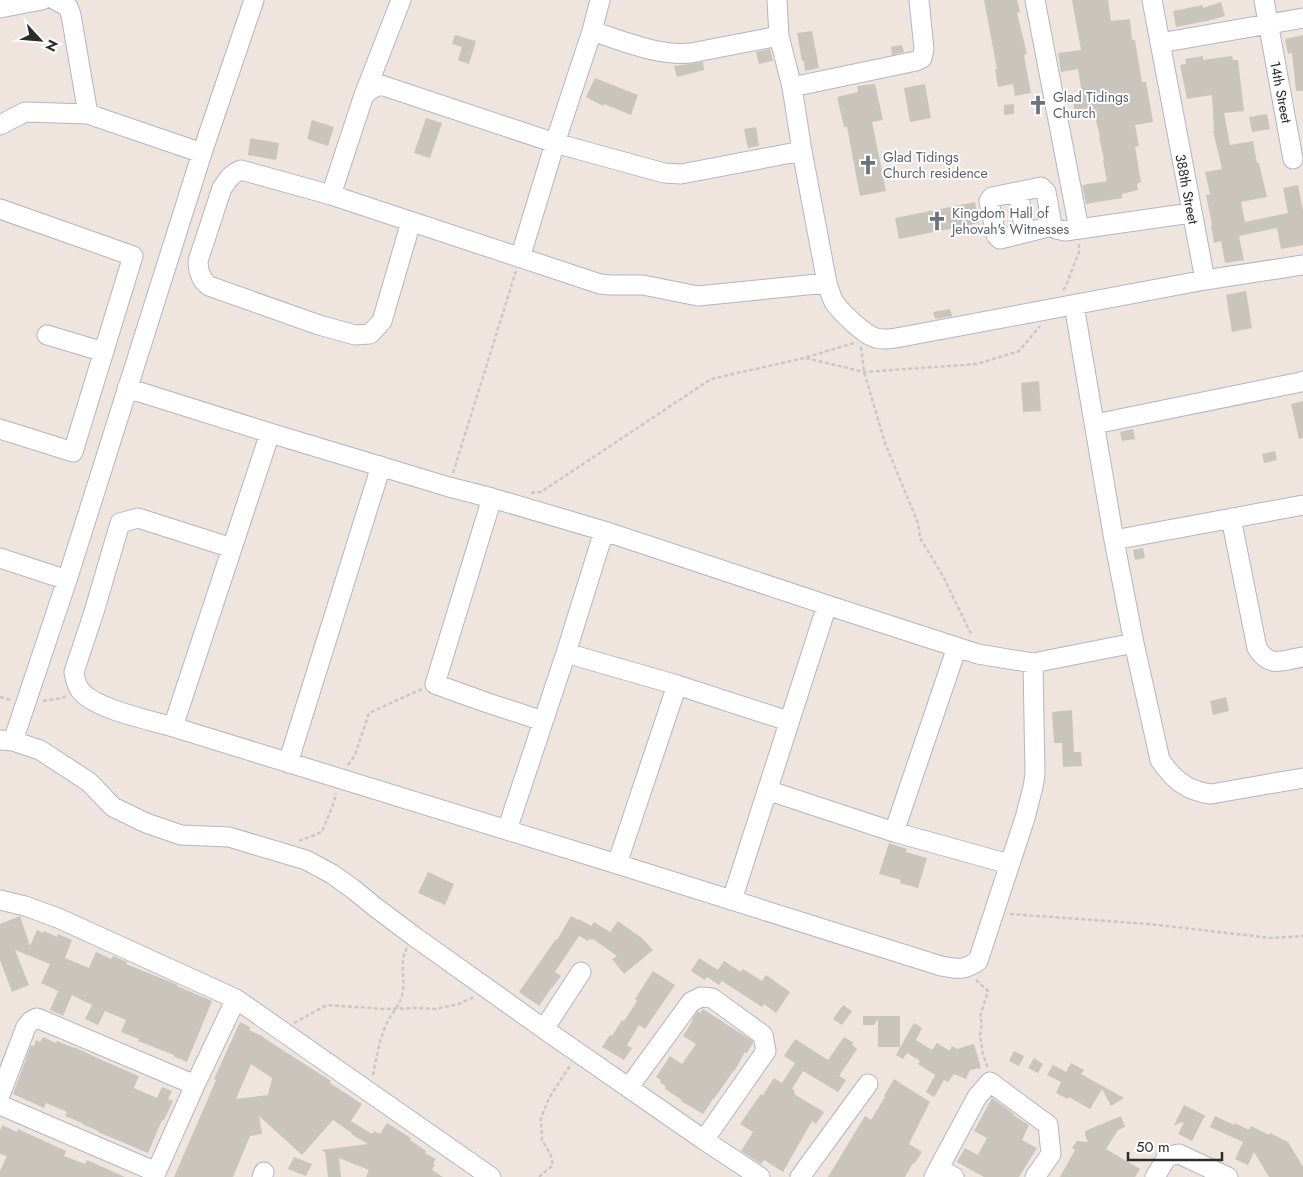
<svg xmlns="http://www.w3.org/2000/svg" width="1303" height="1177" font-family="Jost,sans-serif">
<rect width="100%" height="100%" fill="#efe5de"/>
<path fill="#c9c4bc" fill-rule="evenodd" d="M984,0H1017L1020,12L1017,13L1027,54L1024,55L1031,93L1015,96L1013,84L998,87L995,69H997Z
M1072,0H1108L1111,21L1130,19L1132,40H1135L1142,82H1146L1153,122L1135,125L1139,146L1135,147L1141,182L1137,184L1138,190L1122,194V198L1086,204L1082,185L1107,181L1103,160L1104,159L1099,137H1100L1093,109L1075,113L1072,96L1082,94L1078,69L1061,72L1058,53L1081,50Z
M1221,2L1225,16L1207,21L1176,27L1173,11L1203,5V8Z
M812,31L819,68L805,71L804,61H802L797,33Z
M455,35L476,41L469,64L458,60L462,47L452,44Z
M1303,35V91H1296L1292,53L1288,54L1285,39Z
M902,45L904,52L892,55L891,47Z
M770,49L773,61L759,64L756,52Z
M1203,56V60L1232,56L1233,60H1238L1244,111L1224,113L1230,145L1253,141L1257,163H1259L1267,197L1241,202L1245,222L1288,213L1283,188L1298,185L1303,211V245L1281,249L1277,228L1239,236L1244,260L1225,263L1221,241L1214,243L1211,226L1212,225L1206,195L1210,194L1205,172L1222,169L1213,131H1214L1212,95L1187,99L1180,65L1186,64L1185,59Z
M703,62L704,70L677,77L674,66Z
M595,78L638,95L631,115L604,104L603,106L586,97Z
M873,84H875L883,120L872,122L886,191L860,196L847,127H844L837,97L858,92L857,86Z
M925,84L931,118L910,122L904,88Z
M1014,104V114L1004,115V105Z
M1267,114L1270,129L1252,132L1249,117Z
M426,118L442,123L430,158L414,153Z
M312,120L334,127L328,146L307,139Z
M756,127L759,146L748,148L744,129Z
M250,138L279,143L276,160L248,155Z
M975,202L979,223L899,239L895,218Z
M1246,291L1252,328L1232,332L1226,295Z
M950,309L952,316L935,319L933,312Z
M1039,381L1041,411L1023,412L1021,383Z
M1303,401V438L1299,439L1291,404Z
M1133,429L1135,439L1122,441L1120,432Z
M1275,451L1277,460L1264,463L1262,454Z
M1143,548L1145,558L1135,560L1133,550Z
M1226,697L1229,711L1213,715L1210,701Z
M1072,710L1074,752H1081L1082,766L1063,767L1062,743H1054L1052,712Z
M889,843L907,849L906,852L927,858L918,888L900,883L901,880L879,874Z
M428,872L454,884L445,905L418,893Z
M20,916L30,946L37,930L43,933L44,931L57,937L58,934L72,940L65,958L89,968L96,952L111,959L113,956L127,962L126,964L173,983L178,985L177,986L212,1001L187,1062L173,1056L174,1055L138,1041L139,1039L121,1032L126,1020L105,1011L98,1025L85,1019L92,1005L72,995L63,1016L50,1010L58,991L41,983L50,964L15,950L29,985L12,992L0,960V924Z
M571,916L578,920L579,919L591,926L594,922L610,932L618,921L643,939L653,950L624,974L612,959L617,956L593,939V940L589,939L588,941L579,936L555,972L561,976L552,988V987L539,1006L519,992L556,939L557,940Z
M699,958L718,970L724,961L741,972L743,969L762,981L766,975L790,992L776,1013L764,1004L762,1007L722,981L719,985L707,977L705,980L691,971Z
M653,971L675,985L645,1029L639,1025L627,1045L632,1048L624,1060L602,1047L610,1035L612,1036L622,1020L624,1021L637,1001L635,999Z
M843,1005L852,1011L842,1025L833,1019Z
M703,1009L740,1033L753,1041V1043L747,1053L745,1052L735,1070H734L714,1099H713L703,1114L681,1101L682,1100L665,1089L666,1087L660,1082L661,1080L656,1077L670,1056L682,1064L696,1044L683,1036L693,1020L692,1019L698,1011L700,1013Z
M863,1016H900V1047H878V1019L874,1025H863Z
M240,1022L250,1027L249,1030L264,1037V1038L331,1081L330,1083L362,1104L351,1121L372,1134L374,1131L380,1134L387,1123L411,1138L410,1140L426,1151L425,1153L436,1159L433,1164L435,1165L432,1170L443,1177H366L369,1170L339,1158L341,1177H328L325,1152L321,1150L368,1144L351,1134L352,1133L333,1120L302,1155L259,1116L262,1134L250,1136L233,1177H174L216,1080L214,1079ZM251,1064L272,1078L268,1095L236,1099Z
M914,1023L922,1028L916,1040L932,1050L937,1043L950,1051L952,1046L957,1049L974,1044L981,1068L970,1070L966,1079L954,1074L948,1082L944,1080L934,1097L926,1092L935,1075L918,1064L920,1061L907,1053L903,1059L896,1055Z
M43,1037L56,1043L57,1041L74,1048V1047L104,1061L139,1076L134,1088L157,1098L162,1087L172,1091L168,1099L173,1101L164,1120H162L148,1153L98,1132V1131L82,1124V1123L65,1116L67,1112L46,1103L44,1108L13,1094L31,1045L34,1046L36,1040L40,1042Z
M844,1037L854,1043L852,1045L857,1049L839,1076L846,1080L838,1092L803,1071L792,1089L795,1091L794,1094L824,1112L816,1124L812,1121L783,1172L764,1160L761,1164L741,1151L753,1132L740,1124L761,1094L763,1095L774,1078L782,1083L795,1063L784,1056L795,1039L828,1060Z
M1014,1051L1024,1056L1019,1066L1009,1061Z
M1034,1058L1043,1064L1038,1073L1028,1068Z
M1071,1063L1084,1070L1081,1074L1124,1098L1111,1106L1102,1089L1090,1109L1069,1097L1068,1099L1056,1093L1061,1082L1047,1075L1053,1065L1066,1072Z
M894,1079L930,1102L909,1144L922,1152L914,1164L913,1163L905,1177H828L865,1116L871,1120L885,1097L884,1096Z
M992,1098L1014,1114L1013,1115L1029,1125L1022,1140L1037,1148L1019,1177H984L957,1162L965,1148L978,1155L987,1138L974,1131Z
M1184,1105L1206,1116L1204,1117L1192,1141L1178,1134L1184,1122L1174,1125Z
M1121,1116L1125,1127L1118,1130L1106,1149L1140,1169L1135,1177H1060L1075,1150L1072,1148L1077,1141L1088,1142L1085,1135V1131Z
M1215,1116L1234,1125L1235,1123L1249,1130L1251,1126L1269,1135L1270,1133L1288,1142L1303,1167V1177H1269L1254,1152L1248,1165L1235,1159L1243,1142L1210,1127Z
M2,1125L17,1132L18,1129L66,1151L64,1156L85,1164L87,1160L125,1177H0V1171L7,1156L0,1154V1131Z
M294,1157L312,1164L306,1176L288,1169Z"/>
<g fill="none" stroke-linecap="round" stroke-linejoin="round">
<defs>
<path id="minor" d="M55,0L68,7L71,15L88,114
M777,0L779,36L792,87L802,151L827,283C829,289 831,296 834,302C841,312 864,335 876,338C883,340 890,339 896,338L1205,280L1303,265
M1035,0L1079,229
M1152,0L1205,280
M1264,0L1293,159
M0,8L42,0
M592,31C623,41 657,56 691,53L779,36
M1160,43L1303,18
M792,87L916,61L922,58L924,49L919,0
M364,95L373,88L381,85L555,143L664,173L681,174L802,151
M0,125L25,112L88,114L202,153
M1018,192L1025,232
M331,195L364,95L401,0
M0,209L133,256L73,452L0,429
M411,222L382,321L370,334L355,335L319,325L209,286C201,280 198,271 198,261L222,188L230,177L235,173L241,170L331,195L600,284L611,285H643L698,296L827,283
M1052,226L1046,192L1041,187L992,197L989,201L996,235L1000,239L1052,226L1056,229L1065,231L1191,213
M520,258L555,143L592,31L600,0
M1074,305L1114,540L1134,643L1160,760C1174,780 1187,791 1211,794L1303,778
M47,335L104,352
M127,388L270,433L449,487L492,498L604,531L827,605L978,654L1033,663L1134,643
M1095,424L1301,382L1303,381
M492,498L435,684L485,702L543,721
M1231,518L1257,648C1270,669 1283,660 1303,657
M1114,540L1303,505
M232,548L138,518L120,523L94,612L74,672C75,678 76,685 80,690C94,709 150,720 173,727L617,864L941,966C958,969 963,971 978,961L1025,818L1033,787L1035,775L1033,663
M0,558L67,580
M566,653L677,685L788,721
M173,727L270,433
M0,740L13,741L40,750L89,782L113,807L146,823L181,835L229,837L306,860L332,874L353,889L375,907L415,937L544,1029L704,1140L760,1177
M13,741L67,580L202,153L254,0
M288,763L381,466
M767,790L894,832L1009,864
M507,830L566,653L604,531
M894,832L957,647
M617,864L677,685
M0,900L25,906L58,918L236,999L491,1177
M732,900L827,605
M544,1029L581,972
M195,1085L236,999
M629,1087L691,1002L701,997L712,998L763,1035L766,1051L704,1140
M0,1095L26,1027L31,1021L37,1018L195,1085L154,1177
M0,1105L156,1172
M939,1169L954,1177
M262,1177L264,1172
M800,1177L868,1084
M934,1177L977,1097L990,1082L1048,1125L1051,1154L1035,1177
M1155,1177L1165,1160L1169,1156L1179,1154L1228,1177"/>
</defs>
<use href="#minor" stroke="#b2b6c1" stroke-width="21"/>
<path stroke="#c8c8c8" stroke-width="2.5" stroke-dasharray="4 2.5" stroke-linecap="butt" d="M1063,290L1065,288L1079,252V244
M861,347L864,372L885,443L918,523L920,538L943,576L972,636
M806,358L864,372L977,364L1019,351L1040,326
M453,473L516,271
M531,493L541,492L711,379L804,358L854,343
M0,697L11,700
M43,701L62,698L67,696
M348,765L355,755L369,713L422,689
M299,841L322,832L334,802L336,793
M1010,914L1149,924L1271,938L1303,936
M976,980L988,991L980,1017L982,1023L980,1035L983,1054L988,1069
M294,1023L327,1005L385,1009L416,1008L436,1009L458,1004L474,997
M373,1075C376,1060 379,1040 386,1025C391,1013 401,1005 403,991C405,976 399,961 407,948
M539,1177L553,1165L550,1153L542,1140L541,1118L549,1098L571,1064"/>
<use href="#minor" stroke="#fff" stroke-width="19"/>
</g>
<defs>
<symbol id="church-bare" viewBox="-9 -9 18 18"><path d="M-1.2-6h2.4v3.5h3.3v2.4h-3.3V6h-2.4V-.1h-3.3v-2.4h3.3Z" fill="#6b7280" stroke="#fff" stroke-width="2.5" paint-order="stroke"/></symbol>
</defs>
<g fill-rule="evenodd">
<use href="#church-bare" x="1024" y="91" width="28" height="28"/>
<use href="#church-bare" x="854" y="151" width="28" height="28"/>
<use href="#church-bare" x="923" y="207" width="28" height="28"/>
</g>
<g text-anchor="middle" stroke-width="4" stroke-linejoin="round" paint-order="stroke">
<g font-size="14" fill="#2c2c2c" stroke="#fff">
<text transform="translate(1281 92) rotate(79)" y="5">14th Street</text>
<text transform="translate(1187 189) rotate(79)" y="5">388th Street</text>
</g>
<g font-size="14" fill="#5b616d" stroke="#fff" text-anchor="start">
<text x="1053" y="102">Glad Tidings<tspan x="1053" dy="16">Church</tspan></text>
<text x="883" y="162">Glad Tidings<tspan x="883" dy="16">Church residence</tspan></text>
<text x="952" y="218">Kingdom Hall of<tspan x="952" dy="16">Jehovah's Witnesses</tspan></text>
</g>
</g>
<g transform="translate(40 40) rotate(116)" stroke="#ffffff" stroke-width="4" paint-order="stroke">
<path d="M0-4L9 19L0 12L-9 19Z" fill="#2c2c2c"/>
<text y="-8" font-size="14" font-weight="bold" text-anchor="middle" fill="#2c2c2c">N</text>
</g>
<path d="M1128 1152v8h94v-8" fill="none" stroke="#2c2c2c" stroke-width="2.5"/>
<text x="1136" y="1152" font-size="15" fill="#2c2c2c" stroke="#ffffff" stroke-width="4" paint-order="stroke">50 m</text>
</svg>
